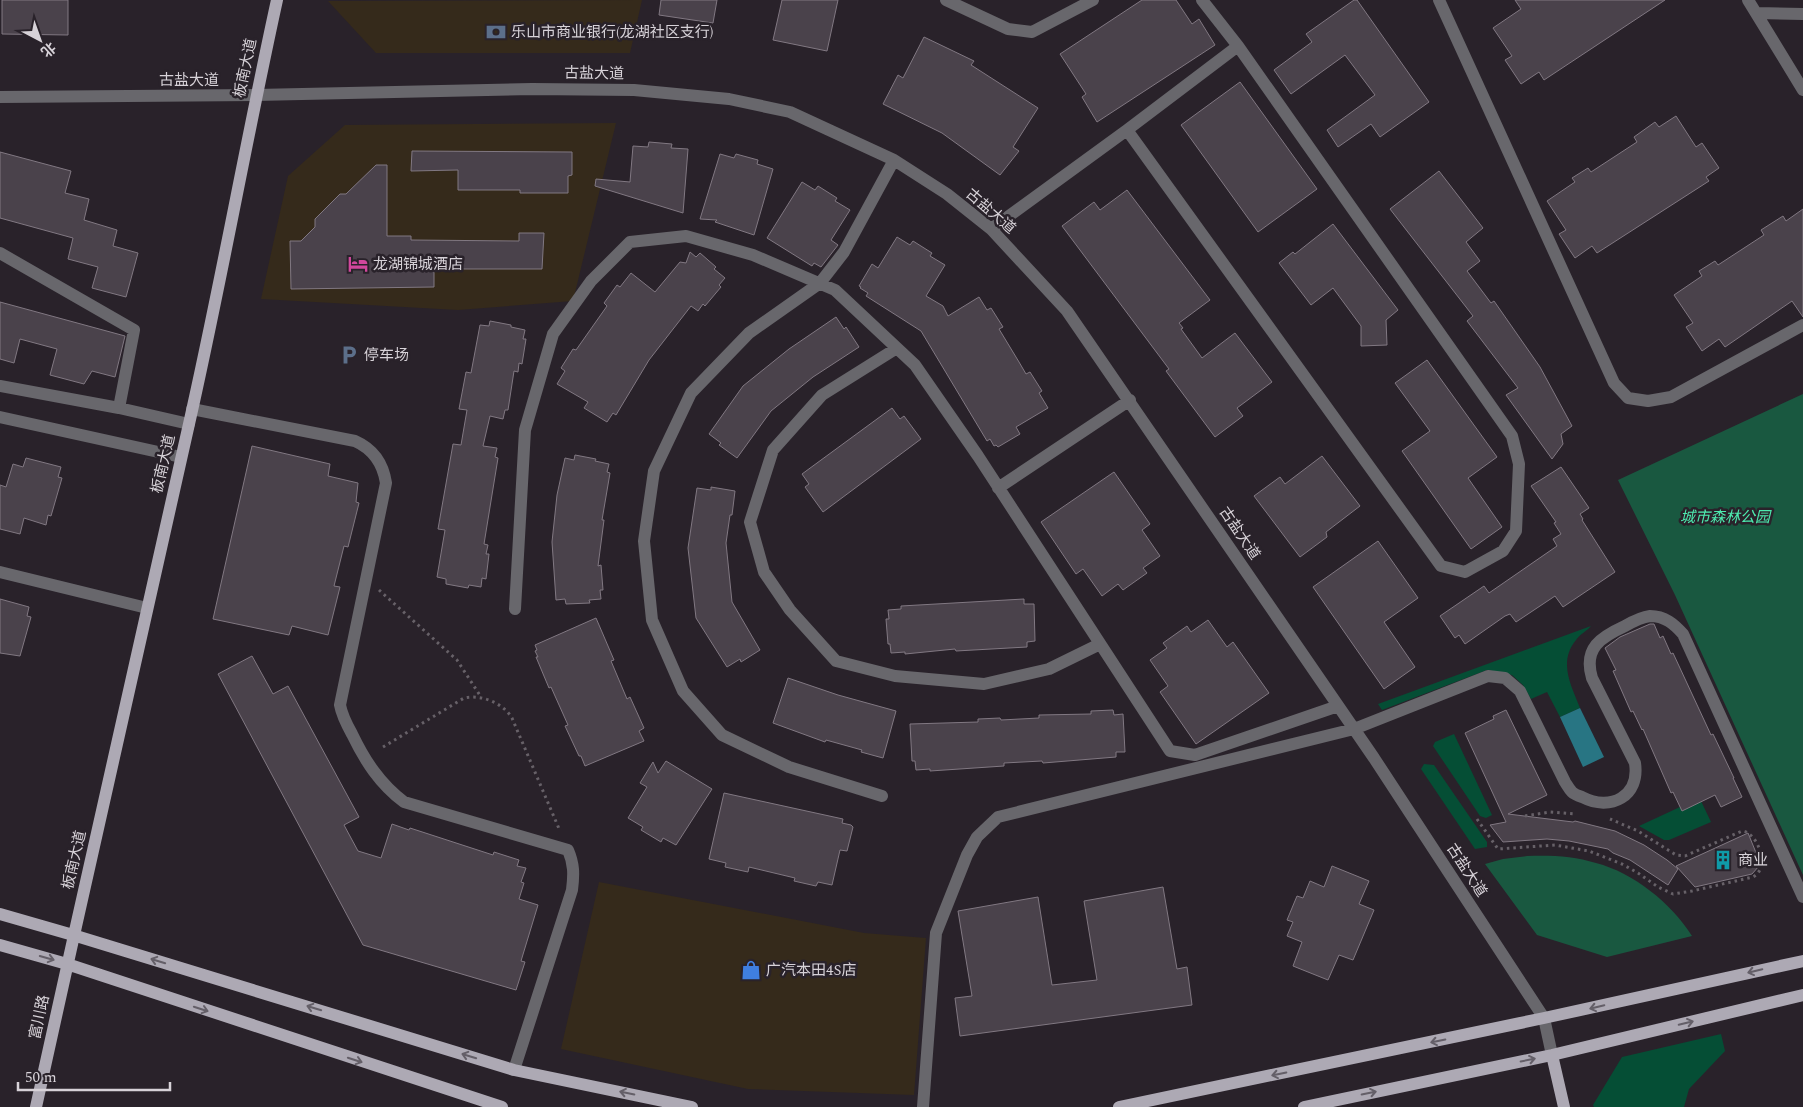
<svg xmlns="http://www.w3.org/2000/svg" width="1803" height="1107" font-family="Spectral,'Noto Sans SC',serif">
<rect width="100%" height="100%" fill="#29222a"/>
<path fill="#352a1b" d="M642,0L630,53H376L328,1Z
M616,123L573,301L458,310L261,299L288,176L345,125Z
M599,882L864,933L926,938L914,1095L748,1089L561,1049Z"/>
<path fill="#054e35" d="M1591,626C1587,631 1580,634 1576,640C1558,662 1571,685 1580,708L1560,717L1547,692L1531,699L1523,685L1512,675L1487,670L1382,710L1378,704Z
M1454,734L1492,815L1486,818L1480,816L1433,746L1435,742Z
M1424,764L1434,765L1487,842V847L1475,849L1421,769Z
M1701,801L1711,822L1669,840H1664L1639,826L1680,807L1682,811Z
M1721,1034L1725,1051L1689,1089L1684,1107H1594L1593,1105L1622,1057Z"/>
<path fill="#195840" d="M1803,394V875L1675,595L1618,480Z
M1527,856C1550,855 1574,856 1596,863C1634,873 1671,903 1692,936L1607,957L1537,935L1485,864L1503,859Z"/>
<path fill="#287583" d="M1580,708L1604,757L1583,767L1560,717Z"/>
<path fill="#4a424b" stroke="#817882" d="M2,0H68V35L2,34Z
M661,0H717L713,23L659,15Z
M782,0H838L827,51L773,40Z
M1142,0H1176L1192,24L1199,19L1215,45L1097,122L1082,97L1086,94L1060,54Z
M1354,0H1357L1429,102L1380,137L1371,124L1338,147L1327,130L1375,95L1345,55L1291,94L1274,70L1312,42L1306,34Z
M1515,0H1665L1544,80L1539,72L1521,84L1505,60L1512,56L1493,28L1521,9Z
M924,37L974,61L971,65L1038,108L1013,147L1019,151L1000,175L942,133L883,104L898,75L903,78Z
M1240,82L1317,189L1258,232L1181,125Z
M1676,116L1696,147L1702,143L1719,168L1706,177L1709,181L1597,253L1592,246L1575,258L1559,234L1566,230L1547,201L1575,182L1572,178L1588,168L1591,172L1637,142L1634,137L1655,122L1659,127Z
M649,142L672,144L671,148L688,149L683,213L595,186L596,179L630,182L633,146L648,147Z
M412,151L572,152V175L568,176V193H520V190H458V170L411,171Z
M0,152L71,171L65,193L89,199L84,220L117,230L113,246L138,253L126,297L92,288L98,267L68,259L73,238L0,218Z
M720,154L734,158L736,154L758,160L757,164L773,169L754,235L715,222L717,220L700,219Z
M376,165H387V236H411V240L519,241V233H544L542,269H434V287L291,289L290,241H301L315,227V219L340,194H346Z
M1439,171L1483,228L1466,242L1480,261L1467,271L1491,303L1494,301L1540,367L1572,426L1561,434L1563,444L1552,459L1506,395L1518,388L1467,321L1473,316L1390,209Z
M802,182L815,190L818,186L837,198L835,201L850,210L831,240L838,245L821,267L814,263L812,266L767,238Z
M1127,190L1210,300L1179,323L1183,328L1181,329L1202,358L1235,333L1272,382L1237,408L1243,416L1215,437L1166,371L1169,369L1062,226L1094,202L1100,210Z
M1803,209V317L1792,301L1725,347L1719,339L1702,351L1686,327L1693,323L1674,295L1702,276L1699,271L1715,261L1718,265L1764,235L1761,230L1783,216L1786,221Z
M1333,224L1398,310L1386,320L1387,345L1361,346V326L1333,288L1311,305L1279,263L1293,252L1295,254Z
M897,237L910,245L913,241L932,253L930,256L945,265L926,296L943,306L948,316L979,297L987,310L991,308L1003,327L999,329L1019,362L1026,374L1030,372L1042,391L1039,393L1048,408L1016,427L1020,434L998,447L996,445L994,446L990,439L987,441L921,331L866,296L868,293L860,288L861,287L859,286L872,264L878,268Z
M690,252L696,257L700,253L716,267L714,269L725,278L719,285L721,287L705,306L703,304L698,311L691,306L649,360L616,415L613,413L607,422L584,408L588,402L557,384L565,371L561,368L573,349L576,350L607,306L604,303L617,285L620,287L631,273L655,292L680,262L686,263Z
M0,302L125,336L115,377L92,371L84,384L50,375L57,349L20,339L14,363L0,359Z
M836,317L844,329L846,327L859,347L813,377L771,411L737,458L719,445L721,443L709,434L743,386L789,349Z
M490,321L511,325V327L525,330L523,339H526L522,364L519,363L518,372L514,371L508,410H505L503,419L490,416L483,446L497,448L495,457L498,458L484,544L488,545L486,554H489L486,579L482,578L481,587L469,585L468,588L446,584V579L437,577L445,530L438,529L453,444L461,445L467,410L459,409L466,372L471,373L480,325L489,326Z
M1427,360L1497,457L1468,478L1502,527L1471,549L1402,451L1430,431L1395,383Z
M892,408L900,419L904,416L921,439L823,512L805,487L809,484L802,474Z
M252,446L330,464L328,476L358,483L356,502L359,503L348,547L344,546L334,586L340,587L328,635L292,626L289,635L213,619Z
M575,455L596,459L595,461L609,464L607,472L610,473L602,520H604L598,566L601,565L603,590H600L601,599L589,600L590,603L566,604L565,599L556,600L552,542L557,495L565,458L574,460Z
M1322,456L1360,506L1326,532L1327,537L1300,557L1254,496L1280,477L1285,484Z
M26,458L61,467L58,477L62,478L51,516L48,515L46,525L24,518L20,534L0,529V485L6,487L13,464L23,467Z
M1561,467L1589,508L1580,514L1583,519L1582,520L1615,572L1563,607L1555,596L1516,622L1510,614L1505,616L1465,644L1459,635L1455,638L1440,616L1484,586L1489,593L1557,546L1553,539L1561,534L1554,523L1556,522L1531,486Z
M1114,472L1150,524L1142,530L1160,556L1143,568L1147,573L1123,590L1118,584L1102,596L1083,569L1076,574L1041,522Z
M711,487L735,491L732,515H730L726,543L732,602L760,650L741,662L740,659L727,667L696,618L688,548L697,488L711,490Z
M1378,541L1418,598L1384,622L1415,667L1384,689L1313,587Z
M0,599L29,607L27,616L31,617L20,656L0,653Z
M1024,599V604H1034L1035,641L1027,642V647L956,651L955,649L905,654V652L891,653L890,644H888L886,619H889L888,610L901,609V606Z
M596,618L614,660L611,661L627,699L630,697L644,728L639,731L644,741L585,766L581,756H579L565,726L568,725L555,696L551,687L549,688L536,657H538L535,651L537,650L535,645Z
M1208,620L1227,647L1233,642L1269,693L1196,744L1160,692L1168,686L1150,660L1167,648L1163,643L1187,626L1191,632Z
M1650,624H1654L1660,638L1663,636L1671,654L1673,653L1711,735L1713,734L1734,778H1733L1742,797L1721,807L1715,795L1682,811L1673,792L1671,793L1643,729L1642,730L1633,711L1631,712L1613,671L1616,670L1605,648L1620,637Z
M252,656L273,694L288,686L359,817L344,825L358,851L381,858L392,824L409,830L410,828L493,855L494,852L519,860L517,866L526,868L521,882L524,883L519,899L538,905L521,961L525,962L516,990L363,945L218,674Z
M788,678L838,695L896,711L883,758L861,752L862,750L826,740L825,742L773,723Z
M1113,710L1114,715L1123,714L1125,752H1116V757L1043,763L1042,761L1004,763V766L930,771V769L916,770L915,761H912L910,724L978,722V719L1000,718L1001,720L1039,718V715L1091,714V711Z
M1506,710L1547,795L1508,814L1573,822L1575,821L1615,831L1644,845L1667,860L1678,869L1668,885L1630,860L1613,853L1608,849L1569,841L1547,839L1503,842L1490,825L1506,822L1465,733L1494,719L1493,716Z
M666,761L712,789L676,845L663,838L661,842L641,830L643,827L628,818L647,787L640,783L653,762L658,773Z
M724,793L843,819L842,823L851,825L853,827L847,851L840,850L832,885L818,882L816,886L794,881L795,878L749,867L748,872L725,867L726,863L709,859Z
M1748,833L1759,860V866L1752,874L1695,887L1676,866Z
M1332,866L1369,881L1359,904L1374,910L1353,960L1339,955L1328,980L1293,966L1302,942L1287,936L1293,922L1287,920L1297,896L1303,898L1310,881L1324,887Z
M1163,887L1177,969L1187,967L1192,1005L960,1036L955,998L972,996L958,911L1038,897L1052,985L1097,980L1084,901Z"/>
<g fill="none" stroke-linecap="round" stroke-linejoin="round">
<path stroke="#676168" stroke-width="3" stroke-dasharray="2.5 4" stroke-linecap="butt" d="M379,590L457,660L481,697
M383,747L464,698C481,694 503,703 512,718L560,831
M1525,816L1550,812L1576,814
M1477,819L1498,849L1555,845L1589,851L1622,864L1638,873L1658,887L1673,894L1692,891L1753,877C1772,867 1756,831 1742,831L1685,856L1676,855L1638,831L1610,819"/>
<path stroke="#68676c" stroke-width="12" d="M946,0L1008,29L1032,32L1093,0
M1202,0L1238,46
M1439,0L1614,383L1628,398L1648,401L1671,397L1803,325
M1748,0L1803,90
M1757,13L1803,14
M0,97L256,95L532,89L634,90L729,99L790,112L894,160L947,194L991,229L1067,311L1374,758L1544,1018L1552,1055
M991,229L1127,130L1238,46L1512,436L1519,464L1516,531L1503,551L1465,572L1441,566L1127,130
M0,253L134,330L119,408
M897,348L822,395L773,450L750,522L764,572L790,610L836,661L895,676L984,684L1049,669L1100,644
M0,386L119,408L189,424
M192,409L355,441C373,449 383,463 386,483L340,705C342,716 347,725 352,734C365,761 380,784 404,802L568,850C574,864 574,874 572,890L514,1070
M0,417L181,457
M998,488L1130,400
M0,572L147,608
M515,609L525,430L553,334L591,281L630,242L686,236L753,255L835,290L915,365L978,456L1170,751L1195,755L1338,706
M882,796L789,767L722,735L683,691L652,620L644,541L654,471L691,393L749,333L820,283L844,252L894,160
M923,1107L936,933L967,855L977,837L998,817L1354,729L1488,676L1505,678L1520,691L1565,782C1567,785 1569,789 1572,792C1574,794 1579,796 1582,797C1611,812 1640,796 1635,763L1592,678C1583,648 1601,637 1625,626C1632,622 1642,617 1650,616C1665,616 1674,624 1683,634L1803,897"/>
<path stroke="#ada9b4" stroke-width="12" d="M0,914L73,935L514,1070L692,1107
M0,945L67,964L502,1107
M1552,1055L1564,1107
M36,1107C86,879 138,651 189,424C221,283 246,141 277,0
M1119,1107L1544,1018L1803,961
M1304,1107L1552,1055L1803,995"/>
</g>
<defs><path id="oneway-shaft" d="M-6 0H5M1.5-3L5.5 0L1.5 3" fill="none" stroke-width="1.6" stroke-linecap="round" stroke-linejoin="round" transform="scale(1.25)"/></defs>
<g stroke="#645f68">
<use href="#oneway-shaft" transform="translate(47 958) rotate(16)"/>
<use href="#oneway-shaft" transform="translate(158 961) rotate(-163)"/>
<use href="#oneway-shaft" transform="translate(1755 971) rotate(167)"/>
<use href="#oneway-shaft" transform="translate(1597 1007) rotate(167)"/>
<use href="#oneway-shaft" transform="translate(314 1008) rotate(-163)"/>
<use href="#oneway-shaft" transform="translate(201 1009) rotate(18)"/>
<use href="#oneway-shaft" transform="translate(1686 1023) rotate(-13)"/>
<use href="#oneway-shaft" transform="translate(1438 1041) rotate(168)"/>
<use href="#oneway-shaft" transform="translate(469 1056) rotate(-163)"/>
<use href="#oneway-shaft" transform="translate(355 1060) rotate(18)"/>
<use href="#oneway-shaft" transform="translate(1528 1060) rotate(-12)"/>
<use href="#oneway-shaft" transform="translate(1279 1074) rotate(168)"/>
<use href="#oneway-shaft" transform="translate(627 1093) rotate(-168)"/>
<use href="#oneway-shaft" transform="translate(1369 1093) rotate(-12)"/>
</g>
<defs>
<symbol id="bank-bare" viewBox="-9 -9 18 18"><path d="M-6-4H6V4H-6ZM0-2.3a2.3 2.3 0 1 0 0 4.6a2.3 2.3 0 1 0 0-4.6Z" fill="#5c6f8a" stroke="#29222a" stroke-width="2.5" paint-order="stroke"/></symbol>
<symbol id="hotel-bare" viewBox="-9 -9 18 18"><path d="M-6-4.5h1.5V1H6V5H4.5V3h-9V5H-6ZM-4 0a1.8 1.8 0 1 1 3.6 0ZM.5 0V-2.5h3Q6-2.5 6 0Z" fill="#d1479c" stroke="#29222a" stroke-width="2.5" paint-order="stroke"/></symbol>
<symbol id="parking-bare" viewBox="-9 -9 18 18"><path d="M-3.5-5.5H1a3.5 3.5 0 0 1 0 7H-1V5.5H-3.5ZM-1-3.4V-.6H.8a1.4 1.4 0 0 0 0-2.8Z" fill="#5c6f8a" stroke="#29222a" stroke-width="2.5" paint-order="stroke"/></symbol>
<symbol id="building-bare" viewBox="-9 -9 18 18"><path d="M-4-6H4V6H1V3H-1V6H-4ZM-2.5-4.3h1.7v1.8h-1.7ZM.8-4.3h1.7v1.8H.8ZM-2.5-1h1.7V.8h-1.7ZM.8-1h1.7V.8H.8Z" fill="#0f9aa8" stroke="#29222a" stroke-width="2.5" paint-order="stroke"/></symbol>
<symbol id="shop-bare" viewBox="-9 -9 18 18"><path d="M-5-2.5h2.3a2.7 3.5 0 0 1 5.4 0H5L5.5 6h-11ZM-1.5-2.5h3a1.5 2.3 0 0 0-3 0Z" fill="#3f7fe0" stroke="#29222a" stroke-width="2.5" paint-order="stroke"/></symbol>
</defs>
<g fill-rule="evenodd">
<use href="#bank-bare" x="482" y="18" width="28" height="28"/>
<use href="#hotel-bare" x="344" y="250" width="28" height="28"/>
<use href="#parking-bare" x="335" y="341" width="28" height="28"/>
<use href="#building-bare" x="1709" y="846" width="28" height="28"/>
<use href="#shop-bare" x="737" y="956" width="28" height="28"/>
</g>
<g text-anchor="middle" stroke-width="5" stroke-linejoin="round" paint-order="stroke">
<g font-size="15" fill="#d7d2d8" stroke="#29222a" text-anchor="start">
<text x="511" y="37">乐山市商业银行(龙湖社区支行)</text>
<text x="373" y="269">龙湖锦城酒店</text>
<text x="364" y="360">停车场</text>
<text x="1738" y="865">商业</text>
<text x="766" y="975">广汽本田4S店</text>
</g>
<g font-size="15" fill="#d7d2d8" stroke="#29222a">
<text transform="translate(245 68) rotate(-78)" y="5">板南大道</text>
<text transform="translate(594 73) rotate(1)" y="5">古盐大道</text>
<text x="189" y="85">古盐大道</text>
<text transform="translate(991 211) rotate(41)" y="5">古盐大道</text>
<text transform="translate(163 464) rotate(-77)" y="5">板南大道</text>
<text transform="translate(1240 533) rotate(56)" y="5">古盐大道</text>
<text transform="translate(74 860) rotate(-77)" y="5">板南大道</text>
<text transform="translate(1467 870) rotate(57)" y="5">古盐大道</text>
<text transform="translate(39 1017) rotate(-78)" y="5">富川路</text>
</g>
<g font-size="15" font-style="italic" fill="#4debaf" stroke="#29222a">
<text x="1725" y="522">城市森林公园</text>
</g>
</g>
<g transform="translate(40 40) rotate(139)" stroke="#29222a" stroke-width="4" paint-order="stroke">
<path d="M0-4L9 19L0 12L-9 19Z" fill="#d7d2d8"/>
<text y="-8" font-size="14" font-weight="bold" text-anchor="middle" fill="#d7d2d8">北</text>
</g>
<path d="M18 1082v8h152v-8" fill="none" stroke="#d7d2d8" stroke-width="2.5"/>
<text x="25" y="1082" font-size="15" fill="#d7d2d8" stroke="#29222a" stroke-width="4" paint-order="stroke">50 m</text>
</svg>
